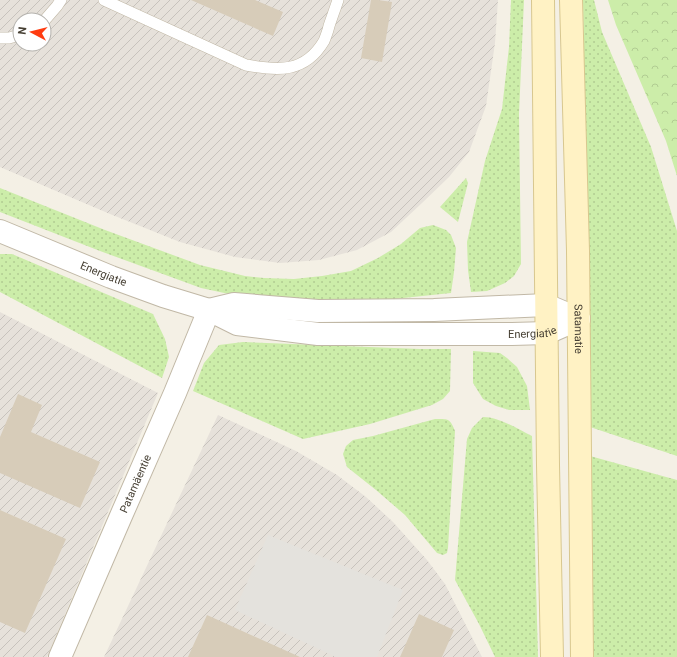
<svg xmlns="http://www.w3.org/2000/svg" width="677" height="657" font-family="Roboto,sans-serif">
<defs>
<pattern id="industrial-furrows" width="10" height="10" patternUnits="userSpaceOnUse"><rect width="10" height="10" fill="#e6e1da"/><path d="M-1 1l2-2M0 10L10 0M9 11l2-2" fill="none" stroke="#c7c2bc"/></pattern>
<pattern id="grass-dots" width="8" height="8" patternUnits="userSpaceOnUse"><rect width="8" height="8" fill="#cceda9"/><path d="M2 2h.1M6 6h.1" fill="none" stroke="#b1cc92" stroke-width="1.8" stroke-linecap="round"/></pattern>
<pattern id="forest-crowns" width="20" height="18" patternUnits="userSpaceOnUse"><rect width="20" height="18" fill="#cceda9"/><path d="M2 6a3 3 0 1 1 6 0M12 15a3 3 0 1 1 6 0" fill="none" stroke="#b1cc92"/></pattern>
</defs>
<rect width="100%" height="100%" fill="#f4f0e5"/>
<path fill="url(#industrial-furrows)" fill-rule="evenodd" d="M0,0H498L495,43L486,106L469,152L449,177L422,203L391,232L357,250L319,260L280,263L235,257L180,242L110,214L0,167ZM20,20H44V44H20Z
M0,312L158,393L47,657H0Z
M218,415L296,451L337,475L366,497L393,522L427,560L445,584L482,657H104Z"/>
<path fill="url(#grass-dots)" d="M511,0H524L519,114L521,264L514,276L505,283L487,291L471,292L468,270L467,242L485,161L502,109L509,47Z
M583,0H594L602,32L651,147L677,231V456L590,427Z
M466,178L468,183L458,222L440,207Z
M0,188L105,230L200,265L245,276L264,278L294,279L322,276L351,271L378,258L401,244L420,228L433,225L446,230L451,235L456,248L454,272L451,293L394,299L325,300L243,297L201,288L100,251L0,212Z
M0,254H12L153,314L165,339L169,357L162,378L0,292Z
M243,342L420,349H451L450,391L443,399L432,405L370,424L303,439L193,391L204,363L219,345Z
M473,351L500,353L507,358L517,367L527,386L530,410H509L496,406L483,399L473,383Z
M483,417C499,417 518,429 532,436L538,657H495L479,624L455,580L467,439L472,428Z
M435,419C448,419 450,418 455,431L448,548L447,553L443,555L437,553L405,515L376,490L347,467L343,454L346,446L353,440L373,436Z
M590,456L677,480V657H593Z"/>
<path fill="url(#forest-crowns)" d="M608,0H677V176L666,141L616,25Z"/>
<path fill="#e4e2dd" d="M268,535L403,590L377,657H336L235,610Z"/>
<path fill="#d7ccb9" d="M191,0H255L283,12L273,36Z
M371,0H378L392,2L382,62L361,58Z
M18,394L42,405L31,432L100,462L80,508L0,473V437Z
M0,510L66,539L25,633L0,622Z
M419,614L454,630L442,657H400Z
M207,615L300,657H188Z"/>
<g fill="none" stroke-linecap="round" stroke-linejoin="round">
<defs>
<path id="service" d="M104,0L246,65C278,71 305,73 324,41C326,36 328,31 329,26C332,17 335,9 338,0
M44,21L57,6L61,0
M0,38H9L20,35"/>
<g id="minor">
<path id="s1" d="M60,657L121,516L175,393L209,310"/>
</g>
<g id="tertiary">
<path id="s2" d="M0,231L111,277L163,296L209,310L237,324L318,334H512L547,333L579,319"/>
<path d="M209,310L234,304L318,311L434,310L546,305L579,319"/>
</g>
<g id="secondary">
<path d="M543,0L548,465L552,657"/>
<path id="s3" d="M571,0L578,251L582,657"/>
</g>
</defs>
<use href="#service" stroke="#c1b8a6" stroke-width="12"/>
<use href="#minor" stroke="#c1b8a6" stroke-width="24"/>
<use href="#tertiary" stroke="#c1b8a6" stroke-width="24"/>
<use href="#secondary" stroke="#d8c78f" stroke-width="24"/>
<use href="#service" stroke="#fff" stroke-width="11"/>
<use href="#minor" stroke="#fff" stroke-width="22"/>
<use href="#tertiary" stroke="#fff" stroke-width="22"/>
<use href="#secondary" stroke="#fff2c4" stroke-width="22"/>
</g>
<g text-anchor="middle" stroke-width="3.5" stroke-linejoin="round" paint-order="stroke">
<g font-size="11" fill="#474034" stroke="#fff">
<text dy="4" stroke="none"><textPath href="#s2" startOffset="112">Energiatie</textPath></text>
<text dy="4" stroke="none"><textPath href="#s3" startOffset="329">Satamatie</textPath></text>
<text dy="4" stroke="none"><textPath href="#s2" startOffset="551">Energiatie</textPath></text>
<text dy="4" stroke="none"><textPath href="#s1" startOffset="189">Patamäentie</textPath></text>
</g>
</g>
<g transform="translate(32 32) rotate(277)"><circle r="19" fill="#ffffff" stroke="#b5b3ae"/>
<path d="M0-3L7 15L0 10L-7 15Z" fill="#ff3c11"/>
<text y="-6" font-size="11" font-weight="bold" text-anchor="middle" fill="#474034">N</text>
</g>
</svg>
